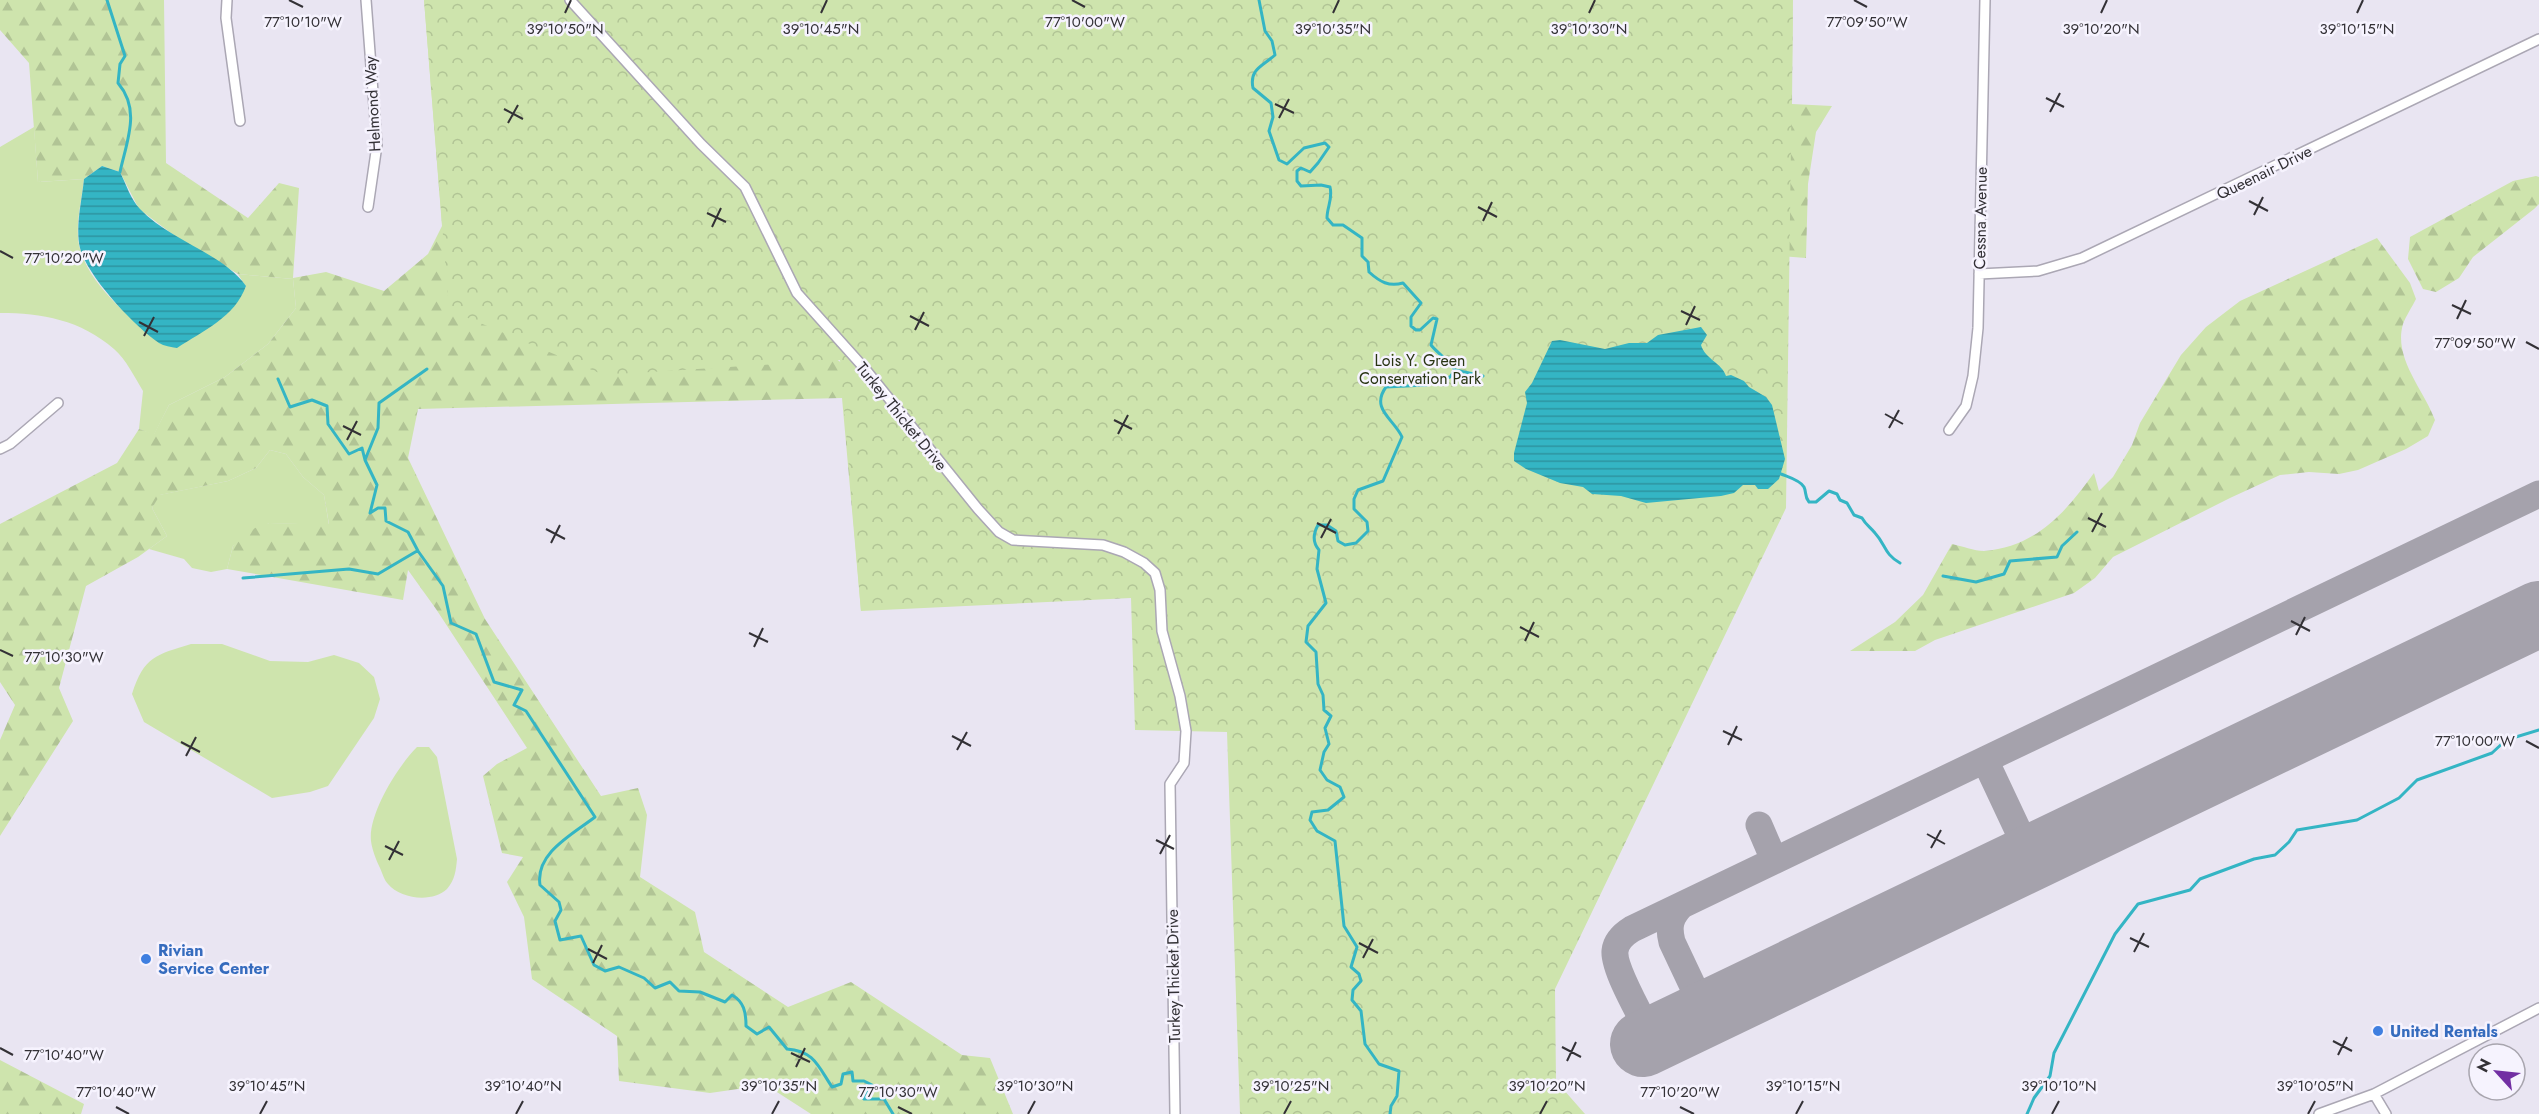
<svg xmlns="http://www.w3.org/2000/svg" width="2539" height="1114" font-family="Jost,sans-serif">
<defs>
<pattern id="forest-firs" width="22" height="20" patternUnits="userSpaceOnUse" patternTransform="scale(1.5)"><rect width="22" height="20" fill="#cee4ad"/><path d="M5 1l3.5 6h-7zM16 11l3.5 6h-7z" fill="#b1c495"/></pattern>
<pattern id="park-crowns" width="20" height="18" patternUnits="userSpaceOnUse" patternTransform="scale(1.5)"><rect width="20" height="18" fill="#cee4ad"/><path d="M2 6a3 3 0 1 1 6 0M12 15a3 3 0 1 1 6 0" fill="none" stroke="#b1c495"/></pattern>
<pattern id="water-rules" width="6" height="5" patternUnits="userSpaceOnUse" patternTransform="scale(1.5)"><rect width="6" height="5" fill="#34b5c4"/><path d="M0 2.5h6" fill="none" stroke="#2d94a0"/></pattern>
</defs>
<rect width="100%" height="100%" fill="#e9e5f2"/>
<path fill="#cee4ad" d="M34,127L38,182L84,179C82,200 74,228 80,249C91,288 132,318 161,344L246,287L238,274L293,279L296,308L268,344L225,377L169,405L154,435L139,429L143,391C135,378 126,359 114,349C81,320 42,313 0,313V147Z
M270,450L286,454L303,477L324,495L329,525L269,523L233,546L227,569L211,572L192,568L184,559L149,549L167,536L152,508L159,495L228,481L256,468Z
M191,644H222L270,661L308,662L334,655L359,663L374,677L380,699L374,718L328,786L310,792L272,798L144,722L132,694C144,656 156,655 191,644Z
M417,747H429L437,757L457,859C456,870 455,880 447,889C433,903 400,899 388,884C384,880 382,872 380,868C376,860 372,849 371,841C368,814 398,766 417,747Z"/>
<path fill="url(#forest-firs)" d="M0,0H164L166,163L248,218L279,183L299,188L293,278L326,272L384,291L428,254L442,226L424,0L827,352L876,389L861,611L842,398L418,409L408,458L485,619L601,796L638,788L647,815L640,877L695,912L704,952L788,1007L851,982L962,1055L990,1058L1013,1114H811L766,1085L710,1093L619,1081L617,1036L532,979L524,917L507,882L523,857L502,853L483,776L497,764L527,748L436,609L408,570L403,600L227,569L233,546L255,528L269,523L329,524L324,495L303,477L286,454L270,450L256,468L228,481L160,495L152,508L167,536L138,557L86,586L59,688L73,721L0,836V740L15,705L0,682V524L117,463L139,429L154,434L169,405L225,377L268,344L296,308L293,279L238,274L175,236L139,209L120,172L102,166L84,179L38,182L29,63L0,30Z
M1793,0L1792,104L1832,106L1816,132L1808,184L1806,258L1780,256Z
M2536,176L2539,177V204L2534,209L2473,257L2459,278L2436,292L2423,289L2408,259L2410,237L2513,181Z
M2377,238L2410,283L2416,299C2412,307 2406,316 2403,324C2393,358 2424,390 2435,420L2428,436L2406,449L2358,470L2339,474L2309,472L2280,475L2230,498L2113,557L2095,578L2074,593L1935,640L1915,651H1850L1895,622L1923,595L1952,544C1962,546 1974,551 1984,551C2036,547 2065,513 2094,473L2099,491L2113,477L2132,445L2140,423L2181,355L2206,327L2240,301Z
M0,1060L84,1104L81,1114H0Z"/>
<path fill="url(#park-crowns)" d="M424,0H1793L1786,508L1555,989L1556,1081L1585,1114H1240L1227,732L1135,730L1131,598L861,611L840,360L604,375L449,310Z"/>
<path fill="url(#water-rules)" d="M102,166L120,172C126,184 131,200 140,209C169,240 224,254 246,286C235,317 203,331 177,348C171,347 164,346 159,343C135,327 87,276 80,248C75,227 82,200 84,179Z
M1701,327L1707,335L1701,345C1705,359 1722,363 1726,376L1731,375L1744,381L1749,387L1766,397L1772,405L1785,459L1779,479L1768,489H1758L1755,485H1743L1734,493L1721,496L1646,503L1621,496L1592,494L1583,487L1560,483L1526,469L1514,461V453L1527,403L1525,392L1532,383L1552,341L1560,340L1605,349L1629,343H1647L1658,335Z"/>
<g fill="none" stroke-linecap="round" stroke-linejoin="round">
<path stroke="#34b5c4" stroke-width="3" d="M107,0L125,56L120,64L118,83C141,110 127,140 120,172
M1259,0L1265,31L1272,41L1275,55C1263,66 1249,69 1253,88L1271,103L1273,117L1269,131L1279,160L1287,164L1304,148L1325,143L1329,147L1318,163L1310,172L1301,168L1297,171V181L1301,186L1321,185L1330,187C1333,199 1327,207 1327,218L1333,225H1343L1362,238V256L1368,262L1369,272C1380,282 1389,287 1403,283L1421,303L1411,317V326L1416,330H1420L1433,318L1437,319L1431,345C1438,354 1448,359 1455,370L1450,377L1426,385L1386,387C1370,409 1394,419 1402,437L1383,481L1358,490L1354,499V509L1367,522L1368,531L1356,543L1345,545L1338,541L1336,531L1327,525H1318C1313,534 1312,542 1319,550L1317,569L1326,603L1308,626L1306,642L1316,652L1318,684L1323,695L1324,710L1331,716L1325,728L1329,744L1324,752L1320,770L1327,780L1340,787L1344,797L1328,810L1312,812L1310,820L1317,831L1335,841L1344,926L1357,947L1351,967L1359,974L1361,981L1353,990L1352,1000L1361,1011L1365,1044L1379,1064L1399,1071L1397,1096L1391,1106L1390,1114
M427,369L379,403L378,428L365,460L377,485L370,513L378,508H385L386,521L408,532L418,551L443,586L451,623L476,634L494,682L522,690L514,705L526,711L595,817C573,834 535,853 540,885L559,902L561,910L555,921L560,940L581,936L594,965L605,971L619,967L644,978L655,988L670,982L679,991L700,992L725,1002L732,995C744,1002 746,1012 746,1026L757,1034L769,1027L787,1049C814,1051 818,1066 832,1087L841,1084L843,1074L852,1072L853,1081H864L872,1085L864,1099H884L893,1114
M1455,370L1483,376
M278,379L290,407L312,400L327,406L328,424L349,454L362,448L365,460
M1781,474C1788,477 1800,480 1804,487C1807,493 1804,496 1809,502H1816L1829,491L1837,494L1840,500L1847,503L1854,515L1862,518C1866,525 1870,527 1875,533C1886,545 1884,554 1900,563
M1943,576L1976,582L2004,574L2010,561L2057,557L2062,546L2077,532
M243,578L349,569L378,574L417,551
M2027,1114L2034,1098L2050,1076L2054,1053L2115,934L2138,904L2190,890L2200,879L2254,859L2275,855L2289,842L2297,830L2357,820L2399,798L2417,780L2492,753L2506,740L2539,730"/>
<path stroke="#a5a2ac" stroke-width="27" d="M1985,760L2031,858
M1759,825L1774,860
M1682,905C1670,917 1668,926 1672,942L1706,1014
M1653,1040C1644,1021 1613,969 1615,951C1616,941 1624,934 1632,929L2539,494"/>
<path stroke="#a5a2ac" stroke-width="66" d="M1643,1044L2539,614"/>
<defs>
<path id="street" d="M227,0L226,18L240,121
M366,0L377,145L368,207
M570,0L701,144L745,187L797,293L866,370L978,509L999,532L1013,540L1103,545L1124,552L1144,563L1155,573L1160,590L1162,631L1180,696L1186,731L1184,763L1170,784L1175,1114
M1979,274L2038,271L2082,258L2539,39
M1949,430L1966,406L1973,376L1978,328L1985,0
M0,449L10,444L58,403
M2374,1094L2386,1114
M2319,1114L2374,1094L2539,1008"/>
</defs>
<use href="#street" stroke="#aba7b4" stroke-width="12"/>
<use href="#street" stroke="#fff" stroke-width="9"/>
</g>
<path fill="none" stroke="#333136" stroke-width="2" d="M289,0L303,7M1072,0L1085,7M1854,0L1867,7M565,13L571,0M821,13L827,0M1333,13L1339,0M1589,13L1595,0M2101,13L2107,0M2357,13L2363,0M2046,98L2064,107M1275,104L1294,113M504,109L523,119M2050,112L2060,93M1279,118L1289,99M508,123L518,105M2249,201L2268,211M1478,207L1497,217M707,213L726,222M2254,215L2263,197M1483,221L1492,202M712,227L721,208M0,251L13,258M2452,305L2471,314M1681,311L1700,320M910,316L929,326M2457,319L2466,300M139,322L158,332M1686,325L1695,306M915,330L924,312M144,336L154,317M2526,342L2539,349M1885,414L1903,424M1114,420L1132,429M343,426L361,435M1889,428L1899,410M1118,434L1128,415M347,440L357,421M2088,518L2106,527M1317,523L1336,533M546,529L565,539M2092,532L2102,513M1321,538L1331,519M551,543L560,525M2291,621L2310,631M1520,627L1539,637M749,633L768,642M2296,635L2305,617M1525,641L1534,622M754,647L763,628M0,650L13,656M1723,731L1742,740M952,736L971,746M2526,741L2539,748M181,742L200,752M1728,745L1737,726M957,750L967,732M186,756L196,737M1927,834L1945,844M1156,840L1174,849M385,846L403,855M1931,848L1941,830M1160,854L1170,835M389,860L399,841M2130,938L2149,947M1359,943L1378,953M588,949L607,959M2134,952L2144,933M1363,958L1373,939M593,963L602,945M2333,1041L2352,1051M1562,1047L1581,1057M0,1048L13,1055M791,1053L810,1062M2338,1055L2347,1037M1567,1061L1576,1042M796,1067L805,1048M116,1107L129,1114M898,1107L912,1114M1680,1107L1694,1114M260,1114L267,1101M516,1114L523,1101M772,1114L779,1101M1028,1114L1035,1101M1284,1114L1291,1101M1540,1114L1547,1101M1796,1114L1803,1101M2052,1114L2059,1101M2308,1114L2315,1101"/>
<g fill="#3f7fe0" stroke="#f6f3fe" stroke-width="2">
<circle cx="146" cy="959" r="6"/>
<circle cx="2378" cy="1031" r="6"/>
</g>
<g text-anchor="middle" stroke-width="5" stroke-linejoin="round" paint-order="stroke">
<g font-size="16" fill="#333136" stroke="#f6f3fe">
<text transform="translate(372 104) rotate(-93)" y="6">Helmond Way</text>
<text transform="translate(2264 172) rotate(-26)" y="6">Queenair Drive</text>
<text transform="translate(1980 218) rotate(-89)" y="6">Cessna Avenue</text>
<text transform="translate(902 416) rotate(51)" y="6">Turkey Thicket Drive</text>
<text transform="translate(1173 976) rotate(-91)" y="6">Turkey Thicket Drive</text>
</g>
<g font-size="16" fill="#293513" stroke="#f6f3fe">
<text x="1420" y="366">Lois Y. Green<tspan x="1420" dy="18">Conservation Park</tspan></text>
</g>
<g font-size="16" font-weight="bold" fill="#366cbe" stroke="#f6f3fe" text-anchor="start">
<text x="158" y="956">Rivian<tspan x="158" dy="18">Service Center</tspan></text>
<text x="2390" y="1037">United Rentals</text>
</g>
</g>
<g font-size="15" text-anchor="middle" fill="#333136" stroke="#f6f3fe" stroke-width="5" stroke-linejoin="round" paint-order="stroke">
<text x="1085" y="27">77°10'00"W</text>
<text x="303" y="27">77°10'10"W</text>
<text x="1867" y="27">77°09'50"W</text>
<text x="565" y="34">39°10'50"N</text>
<text x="821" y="34">39°10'45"N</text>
<text x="1333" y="34">39°10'35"N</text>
<text x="1589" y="34">39°10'30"N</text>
<text x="2101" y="34">39°10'20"N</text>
<text x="2357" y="34">39°10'15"N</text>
<text x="64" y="263">77°10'20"W</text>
<text x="2475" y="348">77°09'50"W</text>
<text x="64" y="662">77°10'30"W</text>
<text x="2475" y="746">77°10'00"W</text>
<text x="64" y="1060">77°10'40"W</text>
<text x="267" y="1091">39°10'45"N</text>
<text x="523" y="1091">39°10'40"N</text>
<text x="779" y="1091">39°10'35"N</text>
<text x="1035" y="1091">39°10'30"N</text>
<text x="1291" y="1091">39°10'25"N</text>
<text x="1547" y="1091">39°10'20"N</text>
<text x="1803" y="1091">39°10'15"N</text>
<text x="2059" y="1091">39°10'10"N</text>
<text x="2315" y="1091">39°10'05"N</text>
<text x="116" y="1097">77°10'40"W</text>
<text x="898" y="1097">77°10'30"W</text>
<text x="1680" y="1097">77°10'20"W</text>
</g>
<g transform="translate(2497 1072) rotate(297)"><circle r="28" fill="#f6f3fe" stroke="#a8a5ae" stroke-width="1.5"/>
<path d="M0-4.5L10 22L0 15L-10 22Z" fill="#722fa3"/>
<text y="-9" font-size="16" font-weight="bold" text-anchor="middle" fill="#333136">N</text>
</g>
</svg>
